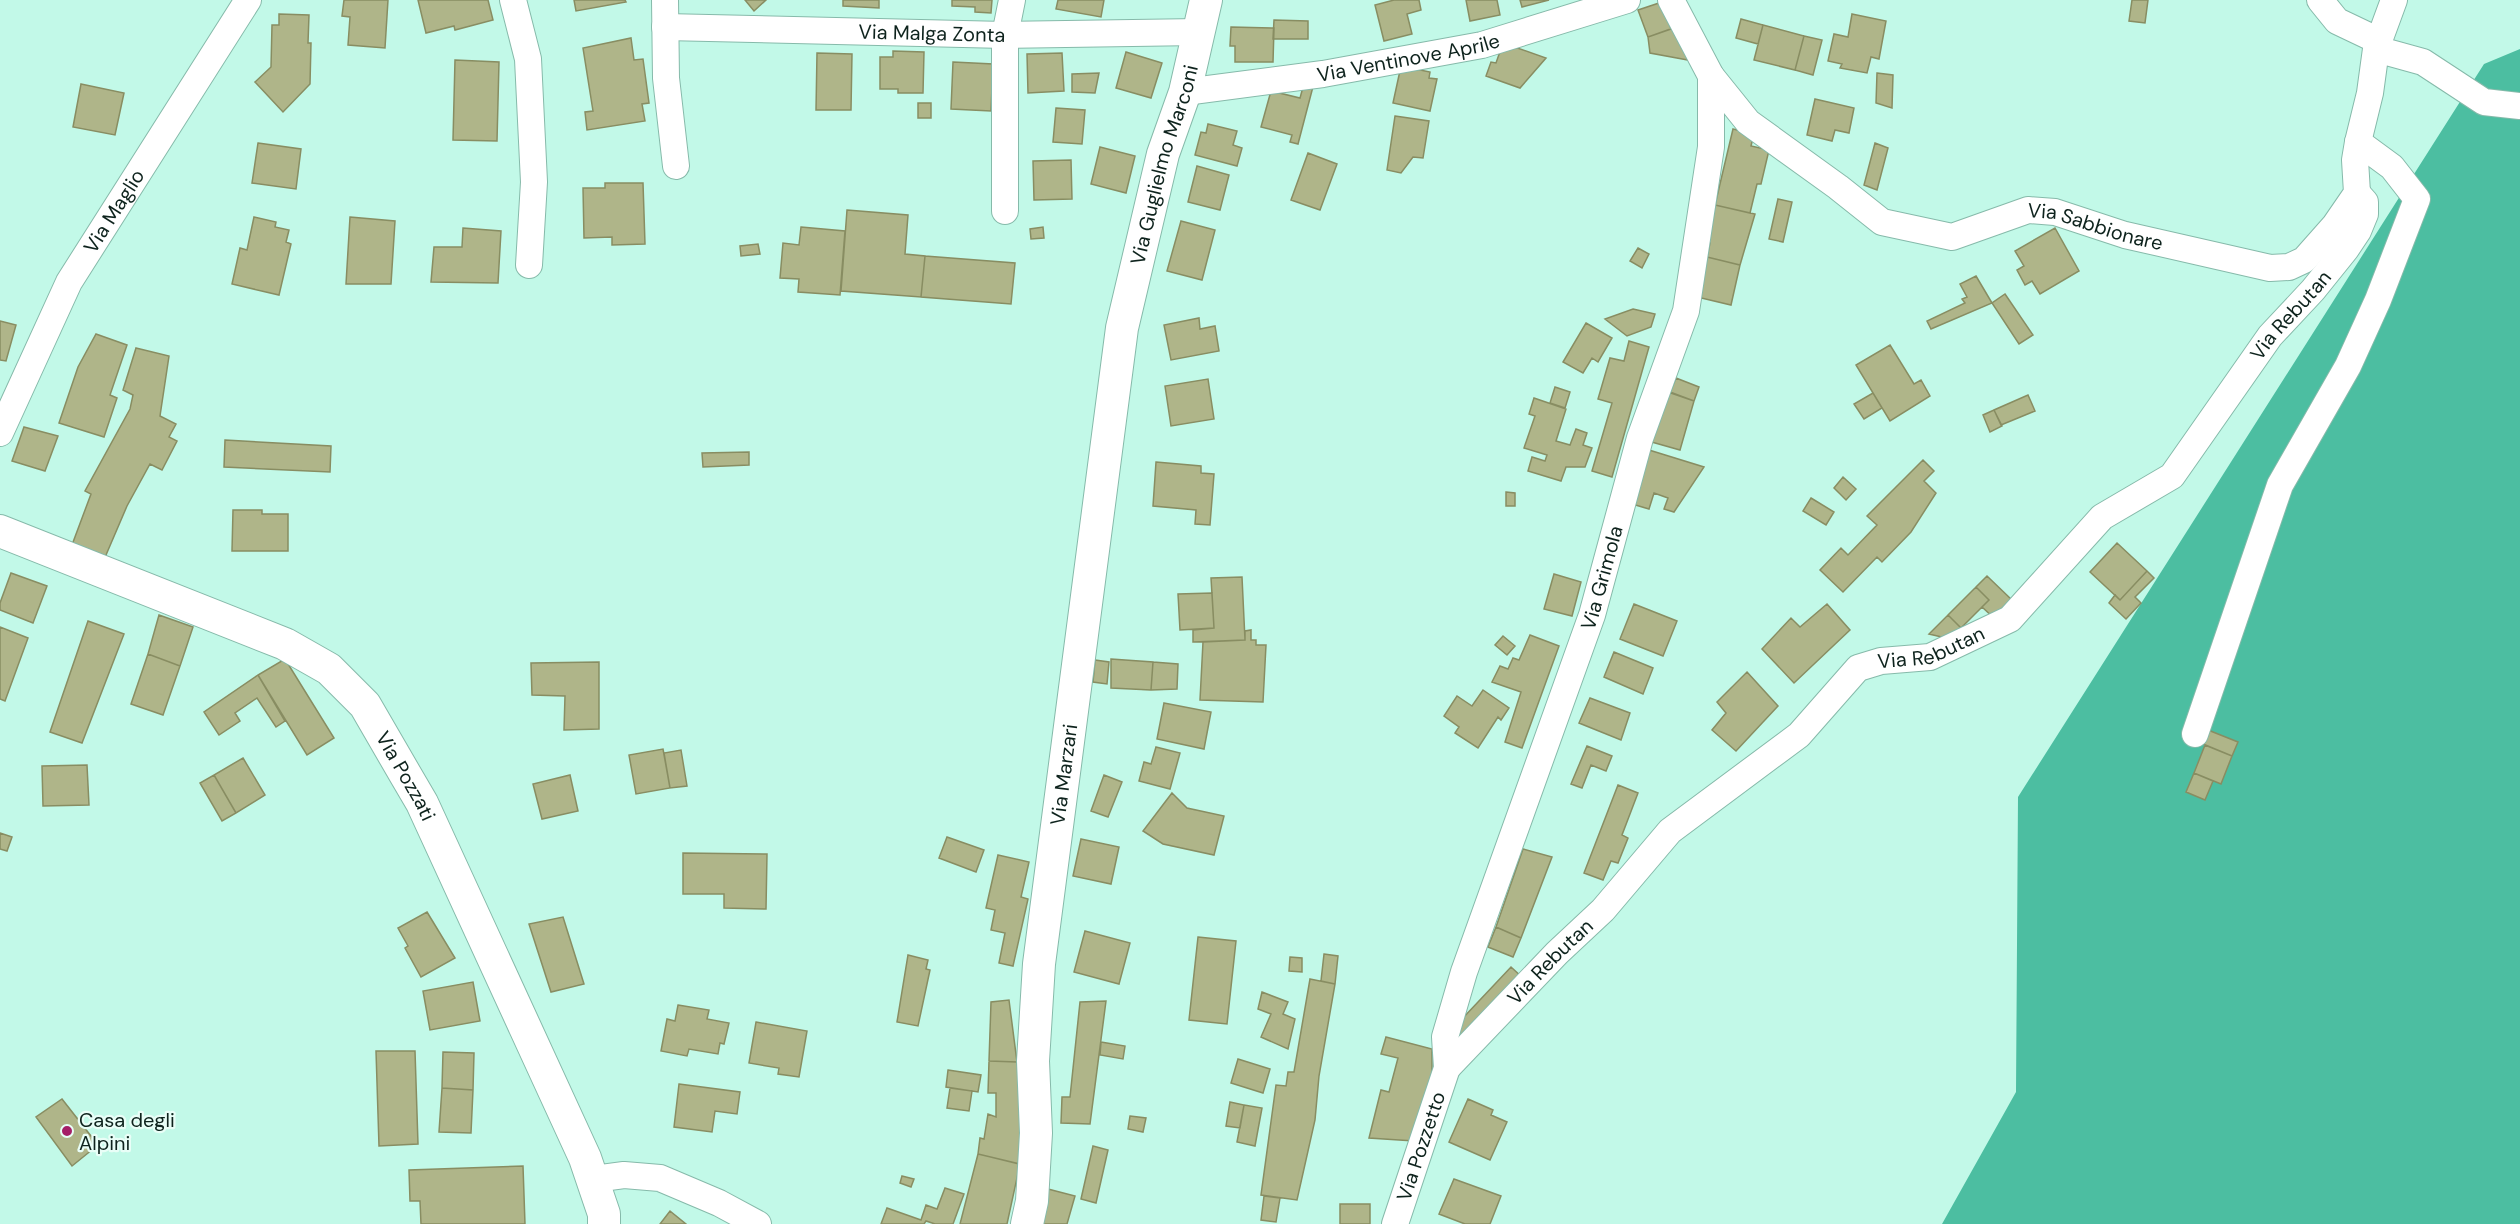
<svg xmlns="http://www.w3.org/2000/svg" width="2520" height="1224" font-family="'DM Sans',sans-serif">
<rect width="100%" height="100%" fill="#c2f9e8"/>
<path fill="#4cbea1" d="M2520,49V1224H1942L2016,1092L2018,797L2484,64Z"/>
<path fill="#afb589" stroke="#888d62" stroke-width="1.5" d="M344,0H388L385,48L348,45L350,17L342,16Z
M418,0H488L493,20L455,30L454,26L426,33Z
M574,0H625L626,2L576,11Z
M745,0H766L754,11Z
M843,0H879V8L843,6Z
M952,0H992L991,13L975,12V7L952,6Z
M1058,0H1104L1101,17L1056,9Z
M1394,0H1419L1421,10L1407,14L1412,34L1384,41L1375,5Z
M1466,0H1497L1500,15L1470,21Z
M1520,0H1549L1522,7Z
M2132,0H2148L2145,23L2129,21Z
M1662,2L1671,29L1648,37L1638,10Z
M279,14L309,15L308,43H311L310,84L283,112L255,82L271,67L272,25H279Z
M1852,14L1886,21L1879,59L1871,57L1867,73L1840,68L1842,64L1828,61L1834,34L1848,37Z
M1741,19L1763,25L1758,44L1736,38Z
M1274,20L1308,21V39H1273Z
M1763,25L1804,36L1795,70L1754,60Z
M1231,27L1274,28L1273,62H1235V46H1230Z
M1676,27L1693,61L1650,53L1648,37Z
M1804,36L1822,40L1813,75L1795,70Z
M631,38L634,60L643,59L649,103L642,104L645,121L587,130L585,112L593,111L583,48Z
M1503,43L1546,58L1520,88L1486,76L1491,62L1496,63Z
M893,51L924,52L923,93H898V89H880V57H893Z
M1126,52L1162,63L1151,98L1116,88Z
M817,53L852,54L851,110H816Z
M1062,53L1064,91L1028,93L1027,54Z
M455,60L499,62L497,141L453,140Z
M953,62L993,64L991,111L951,109Z
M1401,66L1430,72L1429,78L1437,79L1430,111L1393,103Z
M1099,73L1095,93L1072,92V74Z
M1877,73L1893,75L1892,108L1876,103Z
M1315,79L1298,144L1290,142L1292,135L1261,127L1271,91L1300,98L1305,80Z
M81,84L124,93L115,135L73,127Z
M1815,99L1854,108L1849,133L1835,130L1832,141L1807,135Z
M918,103H931V118H918Z
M1056,108L1085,110L1082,144L1053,142Z
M1395,116L1429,121L1423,158L1413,157L1401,173L1387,170Z
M1208,124L1237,131L1233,145L1242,148L1237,166L1195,155L1201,132L1206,133Z
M1733,129L1754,134L1751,146L1769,150L1761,184H1757L1750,213L1715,205Z
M258,143L301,149L296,189L252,183Z
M1875,143L1888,148L1877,190L1864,185Z
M1100,147L1135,156L1126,193L1091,184Z
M1308,153L1337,164L1320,210L1291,200Z
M1071,160L1072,199L1034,200L1033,161Z
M1197,166L1229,175L1220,210L1188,202Z
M605,183H643L645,244L612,245V237L584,238L583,188H605Z
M1778,199L1792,202L1783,242L1769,239Z
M1715,205L1755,214L1740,265L1707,257L1710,243L1706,242Z
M847,210L908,215L905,254L925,256L921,297L841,291Z
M254,217L276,222L275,227L289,230L286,242L291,244L279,295L232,284L240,248L247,250Z
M350,217L395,221L391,284H346Z
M1181,221L1215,230L1202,280L1167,271Z
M801,227L845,231L840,295L798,292L799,279L780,278L783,243L799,245Z
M1043,227L1044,238L1031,239L1030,229Z
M463,228L501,231L498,283L431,282L434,247H462Z
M2055,228L2079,271L2040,294L2032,281L2025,285L2017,270L2024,266L2015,251Z
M758,244L760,254L741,256L740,246Z
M1638,248L1649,254L1642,268L1630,261Z
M925,256L1015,263L1011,304L921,297Z
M1707,257L1740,265L1731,305L1697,297Z
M1976,276L1992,303L1931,329L1927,321L1965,303L1962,299L1967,297L1960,284Z
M2005,294L2033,335L2019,344L1992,303Z
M1633,309L1655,314L1651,327L1627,336L1605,319Z
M1199,318L1200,329L1215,326L1219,351L1171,360L1164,325Z
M0,321L16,325L6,361L0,360Z
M1586,323L1612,338L1598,362L1592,358L1583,373L1563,362Z
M96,334L127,345L110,395L117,398L104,437L59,423L78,367Z
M1629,341L1649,347L1612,477L1592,471L1612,403L1598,399L1610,358L1624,361Z
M1890,345L1914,384L1921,380L1930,396L1890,421L1856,365Z
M136,348L169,356L160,416L176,424L169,437L177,441L162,470L150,464L127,506L103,562L72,545L91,494L85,491L130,409L133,395L123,390Z
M1676,378L1699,387L1694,401L1670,392Z
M1208,379L1214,419L1171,426L1165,386Z
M1555,387L1570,392L1565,408L1550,403Z
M1668,392L1694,401L1680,450L1648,441Z
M1873,393L1882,408L1864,419L1854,404Z
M2028,395L2035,411L2001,425L1994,410Z
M1534,398L1566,409L1556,441L1570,445L1576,429L1587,433L1583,445L1592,448L1585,467H1566L1561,481L1528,471L1532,457L1545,461L1547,455L1524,448L1535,416L1529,414Z
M1994,410L2002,426L1990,432L1983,415Z
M24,427L58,436L45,471L12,461Z
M225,440L331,446L330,472L224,467Z
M1649,450L1704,467L1674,512L1664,509L1668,498L1654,493L1649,509L1632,504Z
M749,452V465L703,467L702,453Z
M1923,460L1934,471L1924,481L1936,493L1911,532L1882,562L1877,557L1843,592L1820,570L1841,548L1848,555L1877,525L1867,516Z
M1156,462L1201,466V473L1214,474L1210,525L1195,524L1196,510L1153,506Z
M1843,477L1856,489L1846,500L1834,488Z
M1506,492L1515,493V506H1506Z
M1811,498L1834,512L1826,525L1803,511Z
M233,510H262V514H288V551H232Z
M2117,543L2147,571L2120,600L2090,572Z
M2147,571L2154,578L2135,597L2141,603L2126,619L2109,603L2115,595L2120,600Z
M11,573L47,586L33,623L0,610V603Z
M1554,574L1581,582L1572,616L1544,609Z
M1987,576L2013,601L1995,619L1982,607L1989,600L1976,587Z
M1242,577L1245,640L1193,642V630L1214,628L1211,578Z
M1976,587L1989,600L1961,628L1948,615Z
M1212,593L1214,628L1180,630L1178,594Z
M1634,604L1677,621L1663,656L1620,639Z
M1827,604L1850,630L1794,683L1762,649L1791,618L1800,627Z
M159,615L193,627L180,666L148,654Z
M1948,615L1961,628L1950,639L1929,634Z
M88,621L124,634L82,743L50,732Z
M0,627L28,638L5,701L0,699Z
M1251,630V640H1256V645H1266L1263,702L1200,700L1203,642L1245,640V631Z
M1530,635L1559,646L1522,748L1505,742L1521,692L1492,682L1500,666L1508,669L1513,658L1519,660Z
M1503,636L1515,646L1507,655L1495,645Z
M1614,652L1653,668L1643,694L1604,677Z
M148,654L180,666L163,715L131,704Z
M285,659L334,738L307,755L258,675Z
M1111,659L1153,662L1151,690L1111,688Z
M1095,660L1109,662L1107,684L1093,682Z
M599,662V729L564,730L565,696L532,695L531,663Z
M1153,662L1178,664L1177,689L1151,690Z
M1747,672L1778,706L1736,751L1712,730L1726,713L1717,702Z
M258,675L285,721L276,727L257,698L235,713L240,721L219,735L204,712Z
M1483,690L1509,708L1501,720L1498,717L1478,748L1455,733L1459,727L1444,716L1457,696L1472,706Z
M1590,698L1630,713L1621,740L1579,723Z
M1164,703L1211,712L1204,749L1157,739Z
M2208,730L2238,742L2232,756L2203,744Z
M2205,745L2232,756L2221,784L2194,773Z
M1587,746L1612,756L1606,771L1591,765L1582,788L1571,784Z
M1156,747L1180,753L1170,789L1139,781L1144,762L1151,764Z
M663,749L670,788L636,794L629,755Z
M681,750L687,786L670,788L664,753Z
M243,758L265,795L236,813L214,775Z
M87,765L89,805L43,806L42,766Z
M2194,773L2213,781L2205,800L2186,792Z
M214,775L236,813L222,821L200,783Z
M570,775L578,811L542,819L533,784Z
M1104,775L1122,782L1108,817L1091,811Z
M1618,785L1638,793L1622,835L1628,838L1618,863L1611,861L1603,880L1584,873Z
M1172,793L1187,808L1224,816L1214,855L1163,844L1143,831Z
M0,833L12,837L7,851L0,849Z
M947,837L984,850L976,872L939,858Z
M1081,839L1119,847L1111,884L1073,876Z
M1523,849L1552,857L1521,938L1496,927Z
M683,853L767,854L766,909L724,908V894H683Z
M998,855L1029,862L1021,897L1028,899L1013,966L999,963L1005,933L991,930L995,910L986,908Z
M427,912L455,958L421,977L405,948L408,946L398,928Z
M563,917L584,984L551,992L529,924Z
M1496,927L1521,938L1513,957L1488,947Z
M1085,931L1130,943L1119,984L1074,972Z
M1198,937L1236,941L1227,1024L1189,1020Z
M1324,954L1338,956L1335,984L1321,981Z
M908,955L928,960L926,969L930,970L918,1026L897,1022Z
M1290,957L1302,958V972L1289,971Z
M1511,967L1523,978L1458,1048L1445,1037Z
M1310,979L1335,984L1319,1076L1315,1120L1297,1200L1261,1195L1276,1085L1286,1086L1288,1072H1294Z
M473,982L480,1021L430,1030L423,991Z
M1262,992L1288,1002L1283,1014L1295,1019L1288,1049L1261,1037L1271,1014L1258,1009Z
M1009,1000L1017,1062L989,1061L991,1002Z
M1106,1001L1090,1124L1061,1123L1062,1097H1070L1080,1002Z
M678,1005L709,1010L707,1019L729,1023L724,1044L720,1043L718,1054L689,1049L687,1056L661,1051L667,1019L675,1021Z
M756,1022L807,1031L799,1077L778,1074L779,1068L749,1063Z
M1386,1037L1432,1049V1073L1414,1141L1369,1138L1381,1090L1389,1092L1398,1058L1381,1054Z
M1101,1042L1125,1046L1123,1059L1100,1055Z
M376,1051H415L418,1144L379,1146Z
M443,1052L474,1053L473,1090L442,1088Z
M1238,1059L1270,1069L1263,1093L1231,1083Z
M989,1061L1017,1062L1026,1119L1023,1165L978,1154L980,1138L984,1139L988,1114L996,1117V1093H988Z
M948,1070L981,1075L978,1092L946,1087Z
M679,1084L740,1092L737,1114L715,1111L712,1132L674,1127Z
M442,1088L473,1090L471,1133L439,1132Z
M950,1088L972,1091L969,1111L947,1108Z
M62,1099L98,1145L72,1166L36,1117Z
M1468,1099L1493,1110L1491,1115L1507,1122L1490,1160L1449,1142Z
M1230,1102L1244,1105L1240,1128L1226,1126Z
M1244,1105L1262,1108L1255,1146L1237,1142Z
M1130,1116L1146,1118L1143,1132L1128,1129Z
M1093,1146L1108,1150L1096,1203L1081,1199Z
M978,1154L1020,1164L1007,1224H960Z
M523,1166L525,1224H421L420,1201H410L409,1170Z
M902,1176L914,1179L911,1187L900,1183Z
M1454,1179L1501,1196L1490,1224H1465L1439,1214Z
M945,1188L964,1194L953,1224H935L926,1221L924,1224H881L887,1208L921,1220L926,1205L937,1209Z
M1048,1189L1075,1196L1067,1224H1039Z
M1264,1196L1280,1198L1276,1222L1261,1220Z
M1340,1204H1370V1224H1340Z
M670,1211L686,1224H660Z"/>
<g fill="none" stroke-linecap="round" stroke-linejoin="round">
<defs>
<g id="minor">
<path d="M513,0L528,59L534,182L529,265"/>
<path d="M665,0L666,78L676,166"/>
<path id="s1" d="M1671,0L1711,76L1748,122L1838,187L1882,222L1952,237L2028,210L2055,212L2125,235L2270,268L2289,267L2304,260L2335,225L2357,193L2355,160L2358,142L2370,93L2376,49L2394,0"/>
<path d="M2320,0L2337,21L2379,41"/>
<path id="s2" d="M665,27L1005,35L1199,32"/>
<path d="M2376,49L2423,62L2484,102L2520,106"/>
<path id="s3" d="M1185,92L1323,74L1482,45L1627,0"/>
<path d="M1005,211V35L1012,0"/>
<path id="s4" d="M0,433L69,282L248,0"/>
<path d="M2195,734L2280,485L2348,366L2378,300L2417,199L2392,167L2358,142"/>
<path id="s5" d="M1447,1068L1557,953L1603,910L1670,831L1799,735L1858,668L1881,661L1930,657L2010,619L2102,517L2172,476L2270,336L2313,290L2346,249L2358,231L2365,214V202L2357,193"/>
<path d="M594,1179L624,1175L660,1178L719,1203L758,1224"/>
<path id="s6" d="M1395,1224L1447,1068L1445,1037L1464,972L1592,615L1640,438L1686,311L1711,147V76"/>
</g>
<g id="tertiary">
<path id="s7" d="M0,531L285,644L329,669L365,705L405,774L422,803L585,1158L604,1214V1224"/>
<path id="s8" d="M1027,1224L1032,1201L1036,1133L1033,1061L1039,964L1122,328L1163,154L1185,92L1206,0"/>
</g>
</defs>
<use href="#minor" stroke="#86baaa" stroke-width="28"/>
<use href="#tertiary" stroke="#86baaa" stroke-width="34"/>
<use href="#minor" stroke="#fff" stroke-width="26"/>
<use href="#tertiary" stroke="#fff" stroke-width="32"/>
</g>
<circle fill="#a51e67" stroke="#e9fef7" stroke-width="2" cx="67" cy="1131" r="6"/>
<g text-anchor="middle" stroke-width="4.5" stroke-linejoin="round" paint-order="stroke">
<g font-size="20" fill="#0e231d" stroke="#e9fef7">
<text dy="7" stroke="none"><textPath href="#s2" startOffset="267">Via Malga Zonta</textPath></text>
<text dy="7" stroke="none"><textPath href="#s3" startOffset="226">Via Ventinove Aprile</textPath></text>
<text dy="7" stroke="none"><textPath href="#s8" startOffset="1071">Via Guglielmo Marconi</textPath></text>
<text dy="7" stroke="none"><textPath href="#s4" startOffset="250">Via Maglio</textPath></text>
<text dy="7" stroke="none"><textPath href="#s1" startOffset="534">Via Sabbionare</textPath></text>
<text dy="7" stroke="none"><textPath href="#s5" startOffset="1156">Via Rebutan</textPath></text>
<text dy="7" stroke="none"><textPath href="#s6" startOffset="681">Via Grimola</textPath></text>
<text dy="7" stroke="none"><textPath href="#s5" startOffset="652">Via Rebutan</textPath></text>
<text dy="7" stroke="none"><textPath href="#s8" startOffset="452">Via Marzari</textPath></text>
<text dy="7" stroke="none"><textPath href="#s7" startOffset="490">Via Pozzati</textPath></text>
<text dy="7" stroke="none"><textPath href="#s5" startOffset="148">Via Rebutan</textPath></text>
<text dy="7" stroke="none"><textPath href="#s6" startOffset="82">Via Pozzetto</textPath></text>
</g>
<g font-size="20" fill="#0e231d" stroke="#e9fef7" text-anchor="start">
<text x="79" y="1127">Casa degli<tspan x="79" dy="23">Alpini</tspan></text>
</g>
</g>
</svg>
